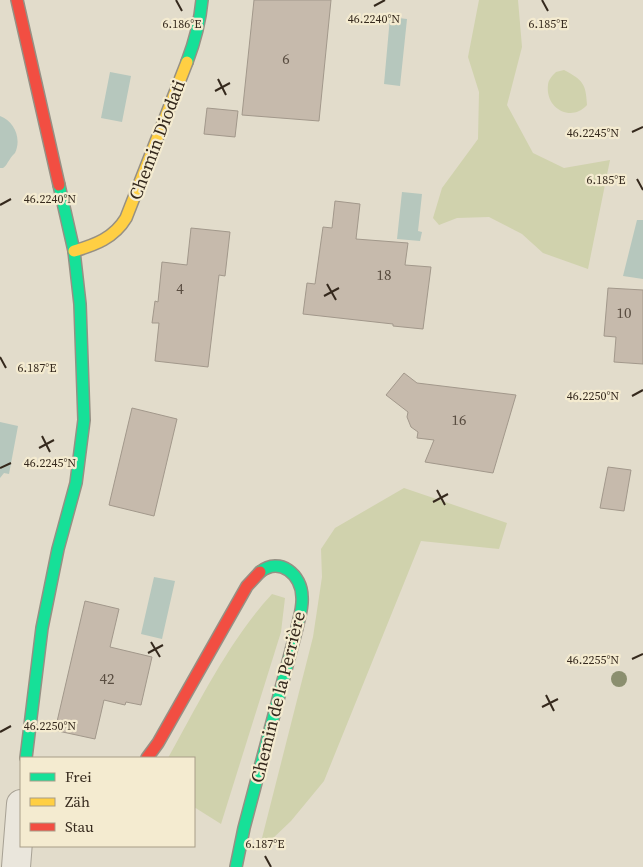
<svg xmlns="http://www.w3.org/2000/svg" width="643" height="867" font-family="'Source Serif 4',serif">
<rect width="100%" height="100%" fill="#e2dccb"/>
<path fill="#d0d2ad" d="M479,0H518L522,47L507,105L533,153L564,168L610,160L588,269L543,253L522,234L489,217L457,218L439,225L433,218L442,188L478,139L479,92L468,57Z
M564,70C583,80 586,84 587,105C571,123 545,108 548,85C548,80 553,75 556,72Z
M404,488L507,523L499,549L421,541L324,781L291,821L269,842H261L313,637L322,577L321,549L335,528Z
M272,594L285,598L281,632L221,824L194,807V758H168C198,704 230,639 272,594Z"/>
<path fill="#b6c7bd" d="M390,17L407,19L400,86L384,84Z
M110,72L131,76L122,122L101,118Z
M0,116C14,121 22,138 15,153C13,155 11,157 10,159C7,163 7,165 3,168H0Z
M402,192L422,194L418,231L422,232L420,241L397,239Z
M637,220H643V279L623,276Z
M0,422L18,426L9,474L4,473L0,478Z
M154,577L175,581L162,639L141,634Z"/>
<path fill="#c6baac" stroke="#a2988b" d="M254,0H331L319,121L242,115Z
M207,108L238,111L235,137L204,134Z
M335,201L360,204L356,239L408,243L405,265L431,267L423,329L393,326V324L303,314L307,283L315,284L323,227L332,228Z
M191,228L230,232L225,276L219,275L208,367L155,361L159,323H152L155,301L158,302L162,262L187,265Z
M608,288L643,290V364L614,362L616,337L604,336Z
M404,373L417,383L516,395L493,473L425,462L434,440L417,438L418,432L411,427L407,417L408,412L386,395Z
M132,408L177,419L154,516L109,505Z
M608,467L631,470L624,511L600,508Z
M85,601L119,609L110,647L152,657L141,705L126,702L125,705L104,700L95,739L58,731L59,727L56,726Z"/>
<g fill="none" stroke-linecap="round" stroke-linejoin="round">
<defs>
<path id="street" d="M16,867L21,804"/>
<path id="fast" d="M187,62C195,41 200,23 202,0
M26,758L42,628L58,549L76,483L84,420L80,304L74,251L59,185
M236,867L244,828L297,628C299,618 303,608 302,597C302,575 280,556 260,572"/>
<path id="slow" d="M74,251C95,245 114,238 126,218L187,62"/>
<path id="jam" d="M17,0L59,185
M147,758L158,743L247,586L260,572"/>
</defs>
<use href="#street" stroke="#a7a194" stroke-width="30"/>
<use href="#fast" stroke="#969084" stroke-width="14"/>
<use href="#slow" stroke="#969084" stroke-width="14"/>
<use href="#jam" stroke="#969084" stroke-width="14"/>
<use href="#street" stroke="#eae6dc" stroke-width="28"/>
<use href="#fast" stroke="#16e098" stroke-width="11"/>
<use href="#slow" stroke="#ffcf43" stroke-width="11"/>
<use href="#jam" stroke="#f24e42" stroke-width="11"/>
</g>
<circle fill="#8b8f6f" cx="619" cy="679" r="8"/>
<path fill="none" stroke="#35291d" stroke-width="2" d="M176,0L182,11M542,0L548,11M374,6L385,0M218,79L226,95M215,91L230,83M632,132L643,127M637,179L643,190M0,205L11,199M327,284L336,300M324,296L339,288M0,357L6,368M632,396L643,390M42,436L50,452M39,448L54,440M0,468L11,463M437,490L445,505M433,502L448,494M151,642L160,657M148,653L163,645M632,659L643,654M546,695L554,711M542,707L558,699M0,732L11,726M265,856L271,867"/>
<g text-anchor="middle" stroke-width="4.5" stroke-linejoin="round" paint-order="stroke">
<g font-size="15" fill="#594d41">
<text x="286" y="64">6</text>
<text x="384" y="280">18</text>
<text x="180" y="294">4</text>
<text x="624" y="318">10</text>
<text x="459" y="425">16</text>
<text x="107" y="684">42</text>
</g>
<g font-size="18" fill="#35291d" stroke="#f4ebd0">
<text transform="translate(157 140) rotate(-69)" y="6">Chemin Diodati</text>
<text transform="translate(278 697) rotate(-76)" y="6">Chemin de la Perrière</text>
</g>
</g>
<g font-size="12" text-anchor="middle" fill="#35291d" stroke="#f4ebd0" stroke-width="4.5" stroke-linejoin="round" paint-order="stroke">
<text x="374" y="23">46.2240°N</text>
<text x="182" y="28">6.186°E</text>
<text x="548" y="28">6.185°E</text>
<text x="593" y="137">46.2245°N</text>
<text x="606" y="184">6.185°E</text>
<text x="50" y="203">46.2240°N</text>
<text x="37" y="372">6.187°E</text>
<text x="593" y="400">46.2250°N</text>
<text x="50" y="467">46.2245°N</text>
<text x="593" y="664">46.2255°N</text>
<text x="50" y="730">46.2250°N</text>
<text x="265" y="848">6.187°E</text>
</g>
<rect x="20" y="757" width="175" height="90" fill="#f4ebd0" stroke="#a89d88"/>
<rect x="30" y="773" width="25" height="8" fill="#16e098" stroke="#a89d88"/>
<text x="65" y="782" font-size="15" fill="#35291d">Frei</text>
<rect x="30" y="798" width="25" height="8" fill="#ffcf43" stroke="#a89d88"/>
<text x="65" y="807" font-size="15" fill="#35291d">Zäh</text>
<rect x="30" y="823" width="25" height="8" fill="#f24e42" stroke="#a89d88"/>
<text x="65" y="832" font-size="15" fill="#35291d">Stau</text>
</svg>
